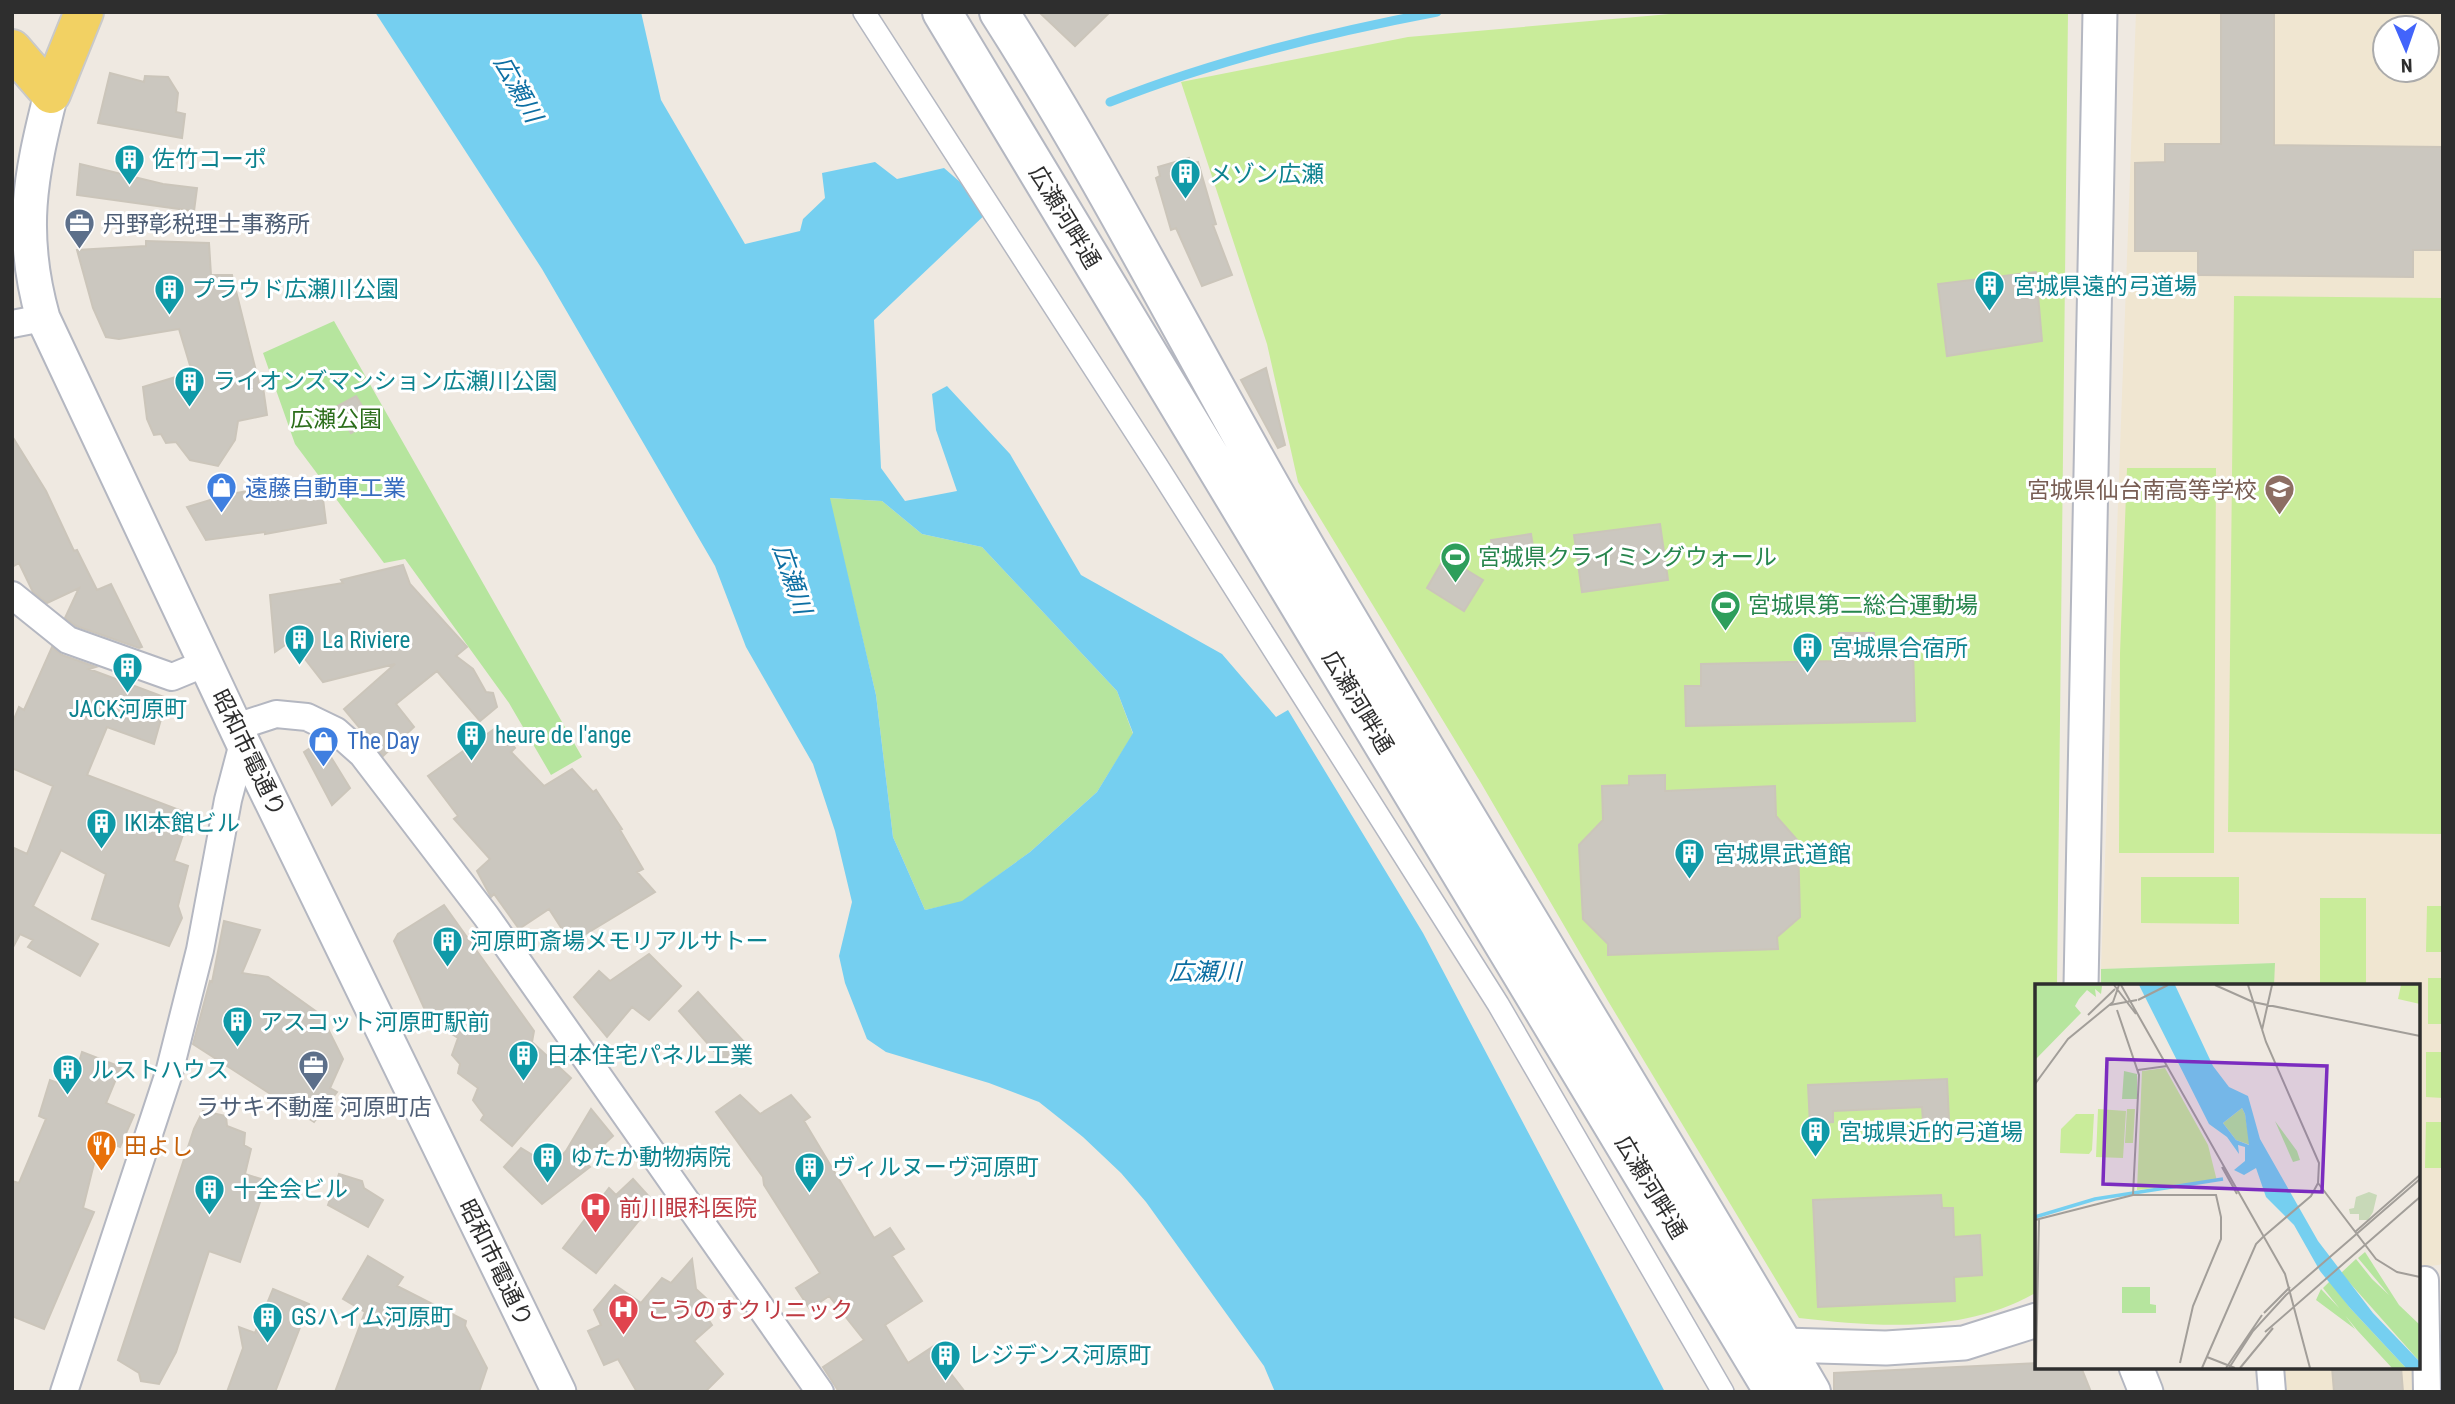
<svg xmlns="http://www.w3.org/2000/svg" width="2455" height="1404" font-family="'Roboto Condensed','Noto Sans JP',sans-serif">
<rect width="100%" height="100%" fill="#efe9e1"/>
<path fill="#f0e6d1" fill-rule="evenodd" d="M2136,12H2443V1263L2439,1265L2418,1267V986H2274V963L2101,969ZM2385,28H2427V70H2385Z
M2278,1367H2415L2417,1392H2280Z"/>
<path fill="#b6e59e" d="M334,321L582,757L551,775L509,703L405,559L384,563L295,444L263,353Z
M829,498L882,501L922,534L982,547L1117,691L1133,734L1097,792L1030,852L962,902L925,910L893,837L876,695Z
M2275,963L2274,986H2101V969Z"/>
<path fill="#c9ec9a" d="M1693,12H2068L2057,986H2037V1292C1965,1334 1878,1327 1799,1318L1608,1001L1481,783L1298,482L1267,344L1181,82L1408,37Z
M2234,296L2443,298V834L2228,832Z
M2127,468H2216L2214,853H2119L2120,653Z
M2141,877H2239V924L2141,923Z
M2320,898H2366V986H2320Z
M2427,906H2443V952H2426Z
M2428,978H2443V1024H2428Z
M2426,1052H2443V1098L2426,1097Z
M2426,1122H2443V1168H2425Z"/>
<path fill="#75cff0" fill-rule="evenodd" d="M375,12H641L661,100L745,244L800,231L803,219L825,198L822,173L875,162L897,179L944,168L991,209L874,320L881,468L905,501L957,491L936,430L932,394L947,386L1010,454L1081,575L1222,654L1276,717L1288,710L1423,933L1665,1392H1275L1264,1366L1146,1202L1121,1173L1083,1137L1039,1102L989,1083L886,1052L867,1039L845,983L839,956L852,902L835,831L813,764L746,647L715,566L542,269ZM830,498L882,501L922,534L982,547L1117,691L1133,733L1097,792L1030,852L962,901L925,910L893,837L876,695Z"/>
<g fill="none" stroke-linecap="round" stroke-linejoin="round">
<path stroke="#75cff0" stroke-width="9" d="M1110,102C1216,60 1326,33 1437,12"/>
</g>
<path fill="#cbc7bf" stroke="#cbc5ba" stroke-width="2" d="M1039,12H1110L1075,46Z
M2221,12H2274V145L2443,147V250H2413V277L2198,275V251H2135V163L2165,162V144H2221Z
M110,73L144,82L145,76L168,77L178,93L176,112L185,114L182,138L98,123Z
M1189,158L1191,164L1198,162L1216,224L1213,225L1232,275L1202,286L1176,228L1171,230L1156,178L1160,176L1158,167Z
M80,164L163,184L197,188L194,211L77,195Z
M146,241L209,243L211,275H232L260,387H263L267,415L238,421L235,440L218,466L190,460L176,442L166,443L161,434L154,435L147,419L143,387L192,372L179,329L119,339L106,337L93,308L77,250L146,246Z
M2036,272L2042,341L1947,356L1938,284Z
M1266,368L1285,445L1278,448L1241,380Z
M356,396L371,421L351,433L336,407Z
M12,436L46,491L74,551L77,550L97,590L111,584L142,647L139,648L76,626L65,618L79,588L47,603L33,592L19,563L12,567Z
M310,481L323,499L326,523L265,534V532L206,540L187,507L230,494Z
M1660,524L1668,580L1582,592L1574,535Z
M1531,534L1535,560L1495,567L1491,540Z
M1445,557L1483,580L1464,611L1427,588Z
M403,565L410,584L467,647L456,656L473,669L486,692L493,693L497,707L480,721L437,671L396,704L414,727L383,756L344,709L395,664L323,682L291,641L275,652L270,595L343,583L341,580Z
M1839,633H1874L1875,650L1913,649L1915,721L1686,726L1685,686H1701V664L1839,661Z
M52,647L62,655L96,667L89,669L167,698L154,744L107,727L87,775L190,814L174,861L188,866L178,906L182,918L169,946L92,919L106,874L61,850L33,906L98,944L80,976L28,947L33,940L20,934L12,949V847L27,854L53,786L12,768V724L19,707L24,710Z
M497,727L515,748L511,752L544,786L572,769L593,792L596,790L622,829L620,830L643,869L637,872L655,892L571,943L549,909L519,929L494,894L491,897L477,871L490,859L454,819L458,816L428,776Z
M321,741L350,788L332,805L304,752Z
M1665,775V791L1775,786L1776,816L1798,841L1800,917L1777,937L1778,949L1608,955V944L1583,919L1579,845L1603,820L1602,786L1629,785V776Z
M444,905L534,1031L532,1042L571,1078L512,1146L481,1120L484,1115L473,1100L478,1088L458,1073L460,1064L452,1055L458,1038L429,1019L394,941L398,934Z
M224,921L260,930L242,973L268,977L321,1015L343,1059L330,1088L337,1092L314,1122L193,1044L210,981L212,982Z
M649,954L681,986L649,1020L632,1007L607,1037L574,997L599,971L610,981Z
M698,992L745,1043L724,1062L679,1011Z
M82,1052L121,1067L106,1103L134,1115L120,1147L100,1139L83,1208L94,1212L44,1329L12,1316V1181L19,1183L46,1119L39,1116L50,1080L71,1088Z
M1947,1079L1949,1120L1923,1121L1922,1107L1833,1111V1122L1810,1124L1808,1085Z
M740,1095L760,1114L791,1095L810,1117L804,1121L874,1238L890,1228L904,1249L892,1256L922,1301L885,1325L908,1363L940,1342L953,1362L945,1366L965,1392H839L823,1367L864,1340L829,1296L810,1309L796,1288L820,1273L764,1185L763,1177L716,1112Z
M591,1109L613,1136L585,1162L590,1167L542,1204L504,1167L521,1148L552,1167L566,1151Z
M203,1111L226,1116L227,1126L245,1133L244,1145L251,1149L245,1174L267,1181L240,1262L209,1251L176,1352L159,1384L141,1381L139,1373L118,1360L194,1129Z
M339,1174L362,1181L364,1188L383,1200L368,1227L328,1205Z
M633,1179L654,1202L596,1273L563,1248L609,1188L616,1195Z
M1941,1195L1942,1208H1953L1954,1237L1980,1235L1982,1275L1954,1277L1955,1301L1818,1307L1813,1200Z
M368,1256L403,1277L397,1286L466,1321L465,1326L487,1368L479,1392H335L365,1312L343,1299Z
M692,1259L696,1289L707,1299L713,1312L708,1319L712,1325L694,1341L723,1374L705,1392H637L618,1359L604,1365L588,1331L601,1325L594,1310L615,1285L641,1303L662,1278L671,1283Z
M273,1289L309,1304L275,1392H227L243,1348L239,1327L255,1333Z
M2037,1363V1367H2081L2091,1392H1834V1373Z
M2332,1367H2401L2403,1392H2334Z"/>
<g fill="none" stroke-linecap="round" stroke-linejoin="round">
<defs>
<path id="pedestrian" d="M864,12L1156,464L1498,1004L1723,1392"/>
<path id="minor" d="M12,324L43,318
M12,595L68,640L172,677L206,663
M236,727L276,714L307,717L336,731L362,754L486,916L820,1392
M2425,1280L2427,1392
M2270,1367L2272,1392
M64,1392L169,1073L200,950L228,800L243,743"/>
<path id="tertiary" d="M51,94C30,177 19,233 43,318L243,743L559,1392
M2081,986L2100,12
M1784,1345L1886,1348L1964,1343L2037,1320
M2136,1367L2146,1392"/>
<path id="secondary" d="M942,12L1774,1392
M999,12C1113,190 1207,381 1315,564C1478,841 1648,1114 1811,1392"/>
<path id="primary" d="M12,49L51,94L84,12"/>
</defs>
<use href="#pedestrian" stroke="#b4b7c1" stroke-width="24"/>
<use href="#minor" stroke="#b4b7c1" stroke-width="30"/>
<use href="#tertiary" stroke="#b4b7c1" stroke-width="37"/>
<use href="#secondary" stroke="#b4b7c1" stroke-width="42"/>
<use href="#primary" stroke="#c9c9c9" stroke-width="42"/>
<use href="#pedestrian" stroke="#fff" stroke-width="21"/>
<use href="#minor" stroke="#fff" stroke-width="26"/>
<use href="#tertiary" stroke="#fff" stroke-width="33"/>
<use href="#secondary" stroke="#fff" stroke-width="38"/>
<use href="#primary" stroke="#f2d163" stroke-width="38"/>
</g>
<defs>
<symbol id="building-pin" viewBox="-11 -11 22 30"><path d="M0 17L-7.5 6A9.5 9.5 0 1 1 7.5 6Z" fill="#0f9aa8" stroke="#fff"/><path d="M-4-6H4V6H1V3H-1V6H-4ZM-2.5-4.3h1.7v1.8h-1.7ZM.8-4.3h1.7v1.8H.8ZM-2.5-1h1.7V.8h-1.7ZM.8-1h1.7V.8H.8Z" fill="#fff"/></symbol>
<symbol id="office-pin" viewBox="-11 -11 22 30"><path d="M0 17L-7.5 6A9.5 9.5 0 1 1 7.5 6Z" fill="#5c6f8a" stroke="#fff"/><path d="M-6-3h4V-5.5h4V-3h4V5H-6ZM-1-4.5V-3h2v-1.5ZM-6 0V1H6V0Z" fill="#fff"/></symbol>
<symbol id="shop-pin" viewBox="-11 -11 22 30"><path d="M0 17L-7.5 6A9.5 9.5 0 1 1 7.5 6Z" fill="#3f7fe0" stroke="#fff"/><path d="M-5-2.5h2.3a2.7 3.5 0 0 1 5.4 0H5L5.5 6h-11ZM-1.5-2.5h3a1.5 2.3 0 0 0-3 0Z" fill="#fff"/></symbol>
<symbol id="school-pin" viewBox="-11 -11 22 30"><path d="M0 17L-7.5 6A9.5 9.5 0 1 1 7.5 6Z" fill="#8d6e63" stroke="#fff"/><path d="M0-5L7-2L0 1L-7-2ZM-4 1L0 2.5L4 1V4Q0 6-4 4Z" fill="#fff"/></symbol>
<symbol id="stadium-pin" viewBox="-11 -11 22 30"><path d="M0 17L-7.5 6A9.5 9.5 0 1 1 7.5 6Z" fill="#2e9e5b" stroke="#fff"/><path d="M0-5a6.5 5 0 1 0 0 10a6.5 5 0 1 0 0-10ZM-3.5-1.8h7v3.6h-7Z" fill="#fff"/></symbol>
<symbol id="restaurant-pin" viewBox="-11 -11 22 30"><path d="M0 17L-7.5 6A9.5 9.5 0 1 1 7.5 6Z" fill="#e8710a" stroke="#fff"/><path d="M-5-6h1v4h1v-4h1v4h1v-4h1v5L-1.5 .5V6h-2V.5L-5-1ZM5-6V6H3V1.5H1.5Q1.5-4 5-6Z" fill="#fff"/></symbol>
<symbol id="hospital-pin" viewBox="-11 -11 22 30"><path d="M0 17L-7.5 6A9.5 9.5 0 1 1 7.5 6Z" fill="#e0444e" stroke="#fff"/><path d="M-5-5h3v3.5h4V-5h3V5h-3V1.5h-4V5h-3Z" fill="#fff"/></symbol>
</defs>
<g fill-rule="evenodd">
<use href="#building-pin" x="112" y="142" width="35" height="47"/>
<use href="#building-pin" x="1168" y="156" width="35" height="47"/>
<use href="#office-pin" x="62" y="206" width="35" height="47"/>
<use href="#building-pin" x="1972" y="268" width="35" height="47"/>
<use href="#building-pin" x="152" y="272" width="35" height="47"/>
<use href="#building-pin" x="172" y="364" width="35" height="47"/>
<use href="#shop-pin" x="204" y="470" width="35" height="47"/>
<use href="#school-pin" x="2262" y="472" width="35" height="47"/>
<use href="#stadium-pin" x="1438" y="540" width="35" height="47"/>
<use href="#stadium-pin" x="1708" y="588" width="35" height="47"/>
<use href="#building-pin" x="282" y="622" width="35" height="47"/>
<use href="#building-pin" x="1790" y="630" width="35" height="47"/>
<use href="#building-pin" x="110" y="650" width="35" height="47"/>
<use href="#building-pin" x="454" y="718" width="35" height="47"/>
<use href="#shop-pin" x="306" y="724" width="35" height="47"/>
<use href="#building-pin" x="84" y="806" width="35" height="47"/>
<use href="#building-pin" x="1672" y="836" width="35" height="47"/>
<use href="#building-pin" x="430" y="924" width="35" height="47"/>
<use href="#building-pin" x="220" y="1004" width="35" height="47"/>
<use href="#building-pin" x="506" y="1038" width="35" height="47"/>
<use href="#office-pin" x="296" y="1048" width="35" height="47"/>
<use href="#building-pin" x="50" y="1052" width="35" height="47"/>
<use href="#building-pin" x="1798" y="1114" width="35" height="47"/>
<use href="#restaurant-pin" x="84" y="1128" width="35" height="47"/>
<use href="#building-pin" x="530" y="1140" width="35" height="47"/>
<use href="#building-pin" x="792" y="1150" width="35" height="47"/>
<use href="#building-pin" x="192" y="1172" width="35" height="47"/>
<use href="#hospital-pin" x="578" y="1190" width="35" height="47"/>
<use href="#hospital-pin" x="606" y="1292" width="35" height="47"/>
<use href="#building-pin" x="250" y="1300" width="35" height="47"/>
<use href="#building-pin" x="928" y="1338" width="35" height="47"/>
</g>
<g text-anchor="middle" stroke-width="6" stroke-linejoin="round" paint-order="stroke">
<g font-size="23" fill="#0d838f" stroke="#fff" text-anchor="start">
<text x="152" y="167">佐竹コーポ</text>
<text x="1209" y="182">メゾン広瀬</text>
<text x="2013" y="294">宮城県遠的弓道場</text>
<text x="192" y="297">プラウド広瀬川公園</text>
<text x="213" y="389">ライオンズマンション広瀬川公園</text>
<text x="322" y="648">La Riviere</text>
<text x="1830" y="656">宮城県合宿所</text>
<text x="128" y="717" text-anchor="middle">JACK河原町</text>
<text x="495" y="743">heure de l'ange</text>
<text x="124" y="831">IKI本館ビル</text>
<text x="1713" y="862">宮城県武道館</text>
<text x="470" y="949">河原町斎場メモリアルサトー</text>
<text x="260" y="1030">アスコット河原町駅前</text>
<text x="546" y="1063">日本住宅パネル工業</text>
<text x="91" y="1078">ルストハウス</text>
<text x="1839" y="1140">宮城県近的弓道場</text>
<text x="570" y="1165">ゆたか動物病院</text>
<text x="832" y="1175">ヴィルヌーヴ河原町</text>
<text x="233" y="1197">十全会ビル</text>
<text x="291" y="1325">GSハイム河原町</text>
<text x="968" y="1363">レジデンス河原町</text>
</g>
<g font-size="23" fill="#2e2e2e" stroke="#fff">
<text transform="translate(1065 217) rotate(59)" y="8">広瀬河畔通</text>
<text transform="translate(1358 702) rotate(59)" y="8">広瀬河畔通</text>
<text transform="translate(249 753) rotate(64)" y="8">昭和市電通り</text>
<text transform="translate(1651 1187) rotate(59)" y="8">広瀬河畔通</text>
<text transform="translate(496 1263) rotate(64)" y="8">昭和市電通り</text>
</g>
<g font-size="23" fill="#4e5e75" stroke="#fff" text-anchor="start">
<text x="103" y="232">丹野彰税理士事務所</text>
<text x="314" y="1115" text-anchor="middle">ラサキ不動産 河原町店</text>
</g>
<g font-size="23" fill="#2c6e1b" stroke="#fff">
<text x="336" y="427">広瀬公園</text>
</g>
<g font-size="23" fill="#366cbe" stroke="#fff" text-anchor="start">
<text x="245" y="496">遠藤自動車工業</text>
<text x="347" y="749">The Day</text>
</g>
<g font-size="23" fill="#785e54" stroke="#fff" text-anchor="end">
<text x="2257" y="498">宮城県仙台南高等学校</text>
</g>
<g font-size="23" fill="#27864d" stroke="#fff" text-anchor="start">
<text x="1478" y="565">宮城県クライミングウォール</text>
<text x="1748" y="613">宮城県第二総合運動場</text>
</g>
<g font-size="23" fill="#c56008" stroke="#fff" text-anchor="start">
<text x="124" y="1154">田よし</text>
</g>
<g font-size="23" fill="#be3a42" stroke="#fff" text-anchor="start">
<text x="619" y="1216">前川眼科医院</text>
<text x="647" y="1318">こうのすクリニック</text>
</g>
<g font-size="24" font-style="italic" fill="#0d6fa3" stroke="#fff">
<text transform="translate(518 89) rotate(61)" y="8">広瀬川</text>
<text transform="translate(792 579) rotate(71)" y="8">広瀬川</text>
<text x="1205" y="980">広瀬川</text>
</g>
</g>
<g transform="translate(2035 984)">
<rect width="385" height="385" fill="#efe9e1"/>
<path d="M0,1L67,2L66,10L60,5L61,13L52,6L44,15L40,22L46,29L0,76ZM89,87L102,90V115H87ZM207,124L210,130L215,161L201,156L188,139ZM240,137L262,167L265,176L258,178ZM330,268L364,321L385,341V378L306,289L321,275L337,295L354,311L323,274ZM295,297L315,324L371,384H357L322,346L288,304ZM87,303H115V320L121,321V329H87ZM286,305L307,327L320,345L281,316Z" fill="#b6e59e"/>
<path d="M334,208L342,211L338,228L333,236H324V230H315L314,225L319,224L321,213Z" fill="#c8d9b8"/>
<path d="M366,1H385V20L363,15ZM130,84L173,161L182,197L102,206L107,87ZM63,125L91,127L88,174L61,173ZM92,125H100L98,159H90ZM41,130H59L57,166L54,170L25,169L26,145Z" fill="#c9ec9a"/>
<path d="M104,1H140L178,82L194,103L213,112L225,155L283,257L338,329L385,378V384H371L315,324L285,287L259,241L231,213L221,184L209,191L199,186L210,177V163L203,161L204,170L192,153L174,140ZM207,124L210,130L214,161L201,156L188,139Z" fill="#75cff0" fill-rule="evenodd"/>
<path fill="none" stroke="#75cff0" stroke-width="3.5" d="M0,233L60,215L188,195"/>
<path fill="none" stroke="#a29e99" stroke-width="2" d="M79,1L101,30M86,1L250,290L275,384M180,1L218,18L385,52M213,1L231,58L284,179L283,199M103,16L133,1M75,21L102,16M82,26L104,91L98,211H181L186,233V255L158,322L145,379M53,31L80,5M227,46L237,1M103,86L132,82M0,100L33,55L78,18L84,1M187,183L202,210M0,236L98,211M320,248L385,191M228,253L276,212L283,199L341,275L362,288L385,293M229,329L255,303M230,348L385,213M172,373L200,384M1,384L4,235M167,384L221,260L228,253M191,384L227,331M194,384L218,347L251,311L385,195M205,384L238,344"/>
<path fill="#7b2cbf" fill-opacity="0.15" stroke="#7b2cbf" stroke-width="3.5" d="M72,75L292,82L287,208L68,200Z"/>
<rect width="385" height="385" fill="none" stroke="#2e2e2e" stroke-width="3.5"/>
</g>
<rect width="2455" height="1404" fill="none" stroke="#2e2e2e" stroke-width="28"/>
<g transform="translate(2406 49) rotate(178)"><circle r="33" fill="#ffffff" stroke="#ababab" stroke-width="2"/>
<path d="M0-5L12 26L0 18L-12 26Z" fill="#4264fb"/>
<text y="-10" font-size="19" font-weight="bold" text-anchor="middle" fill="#2e2e2e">N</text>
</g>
</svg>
